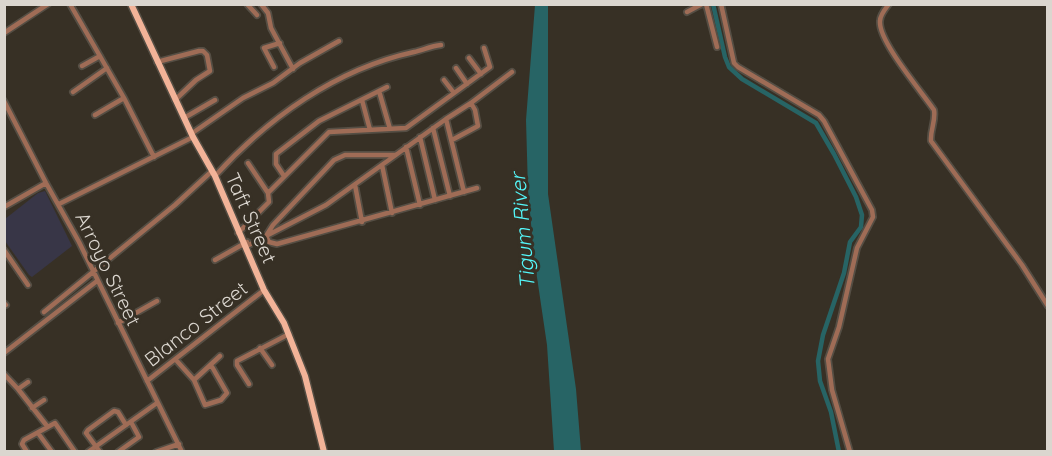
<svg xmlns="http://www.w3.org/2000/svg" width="1052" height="456" font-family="Quicksand,sans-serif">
<rect width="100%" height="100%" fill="#373025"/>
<path fill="#383647" d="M45,191L72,246L32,277L29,275L5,241V219L38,193Z"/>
<path fill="#276465" d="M535,5H548V194L576,389L581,451H554L547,345L534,257L528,190L526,120Z"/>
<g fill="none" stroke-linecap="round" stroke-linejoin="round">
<path stroke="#276465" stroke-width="4.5" d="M713,4L725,57L729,67L742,79L816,123L834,154L856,197L862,215L861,227L850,242L844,273L823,335L818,361L820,381L831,412L839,452"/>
<defs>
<path id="minor" d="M70,4L124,98L154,157
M247,4L257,15
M261,4L268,13L271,28L293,69
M706,4L717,47
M721,4L734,63L738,67L819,115L824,121L872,210L873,217L857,248L839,327L828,359L832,390L850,452
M889,4C885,9 880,15 880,21C878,41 922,92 934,110C936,121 930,130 931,141L1022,265L1048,306
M687,12L702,4
M4,33L48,4
M469,58L481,74
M157,62L199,51H203L207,55L210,71L196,80L175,100
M82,66L100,56
M274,67L264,48L280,43
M456,68L467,84
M444,80L454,93
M379,91L390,129
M73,92L107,68
M362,100L370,130
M4,101L46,183L79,242L182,452
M471,103L512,72
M95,115L124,98
M184,118L215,100
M446,119L464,192
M433,128L450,196
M191,134L243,98L273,83L300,63L339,41
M420,137L435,200
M406,147L420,205
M395,155H345L334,160L273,225L266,236L269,242L277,244L477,188
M248,163L268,193
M382,165L392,213
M215,176C268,118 336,69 414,52C423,50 431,46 441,45
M284,176L276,164V154L319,121L387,87
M355,185L362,222
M59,204L193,137
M4,207L46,183
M238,233L269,202L268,193L329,132L406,128L490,67L484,48
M245,247L326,205L446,119L471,103L475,110L478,126L452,140
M4,250L28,285
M215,260L247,242
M4,303L6,305
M44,312L175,205L212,171
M118,323L157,301
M260,348L272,365
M4,353L97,281
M176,360L194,380L205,405L221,400L227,393L211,365
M4,374L18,389L47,426
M194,380L220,356
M147,381L264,290
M249,384L237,365V361L289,334
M18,389L28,382
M32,408L44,400
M38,433L52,452
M27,452L22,444L24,440L55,423L75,452
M88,452L157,403
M100,452L86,433L88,430L114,411L118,412L126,425
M118,452L139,437L131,422
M156,452L179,444"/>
<path id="major" d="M131,4L193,137L215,176L264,290L284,323L305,376L324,452"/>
</defs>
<use href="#minor" stroke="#554e44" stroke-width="8"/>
<use href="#major" stroke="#554e44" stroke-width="9"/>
<use href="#minor" stroke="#9f6c56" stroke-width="4.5"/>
<use href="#major" stroke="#f2b398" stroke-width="6"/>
</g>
<g text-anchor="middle" stroke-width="6" stroke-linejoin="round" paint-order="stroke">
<g font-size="20" fill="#dbd6cf" stroke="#373025">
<text transform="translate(251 218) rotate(66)" y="7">Taft Street</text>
<text transform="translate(108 269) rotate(64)" y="7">Arroyo Street</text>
<text transform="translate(196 324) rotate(-38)" y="7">Blanco Street</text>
</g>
<g font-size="21" font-style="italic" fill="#54f8fb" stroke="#373025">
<text transform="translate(523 231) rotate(-95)" y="7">Tigum River</text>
</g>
</g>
<rect width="1052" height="456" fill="none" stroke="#dbd6cf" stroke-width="12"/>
</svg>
